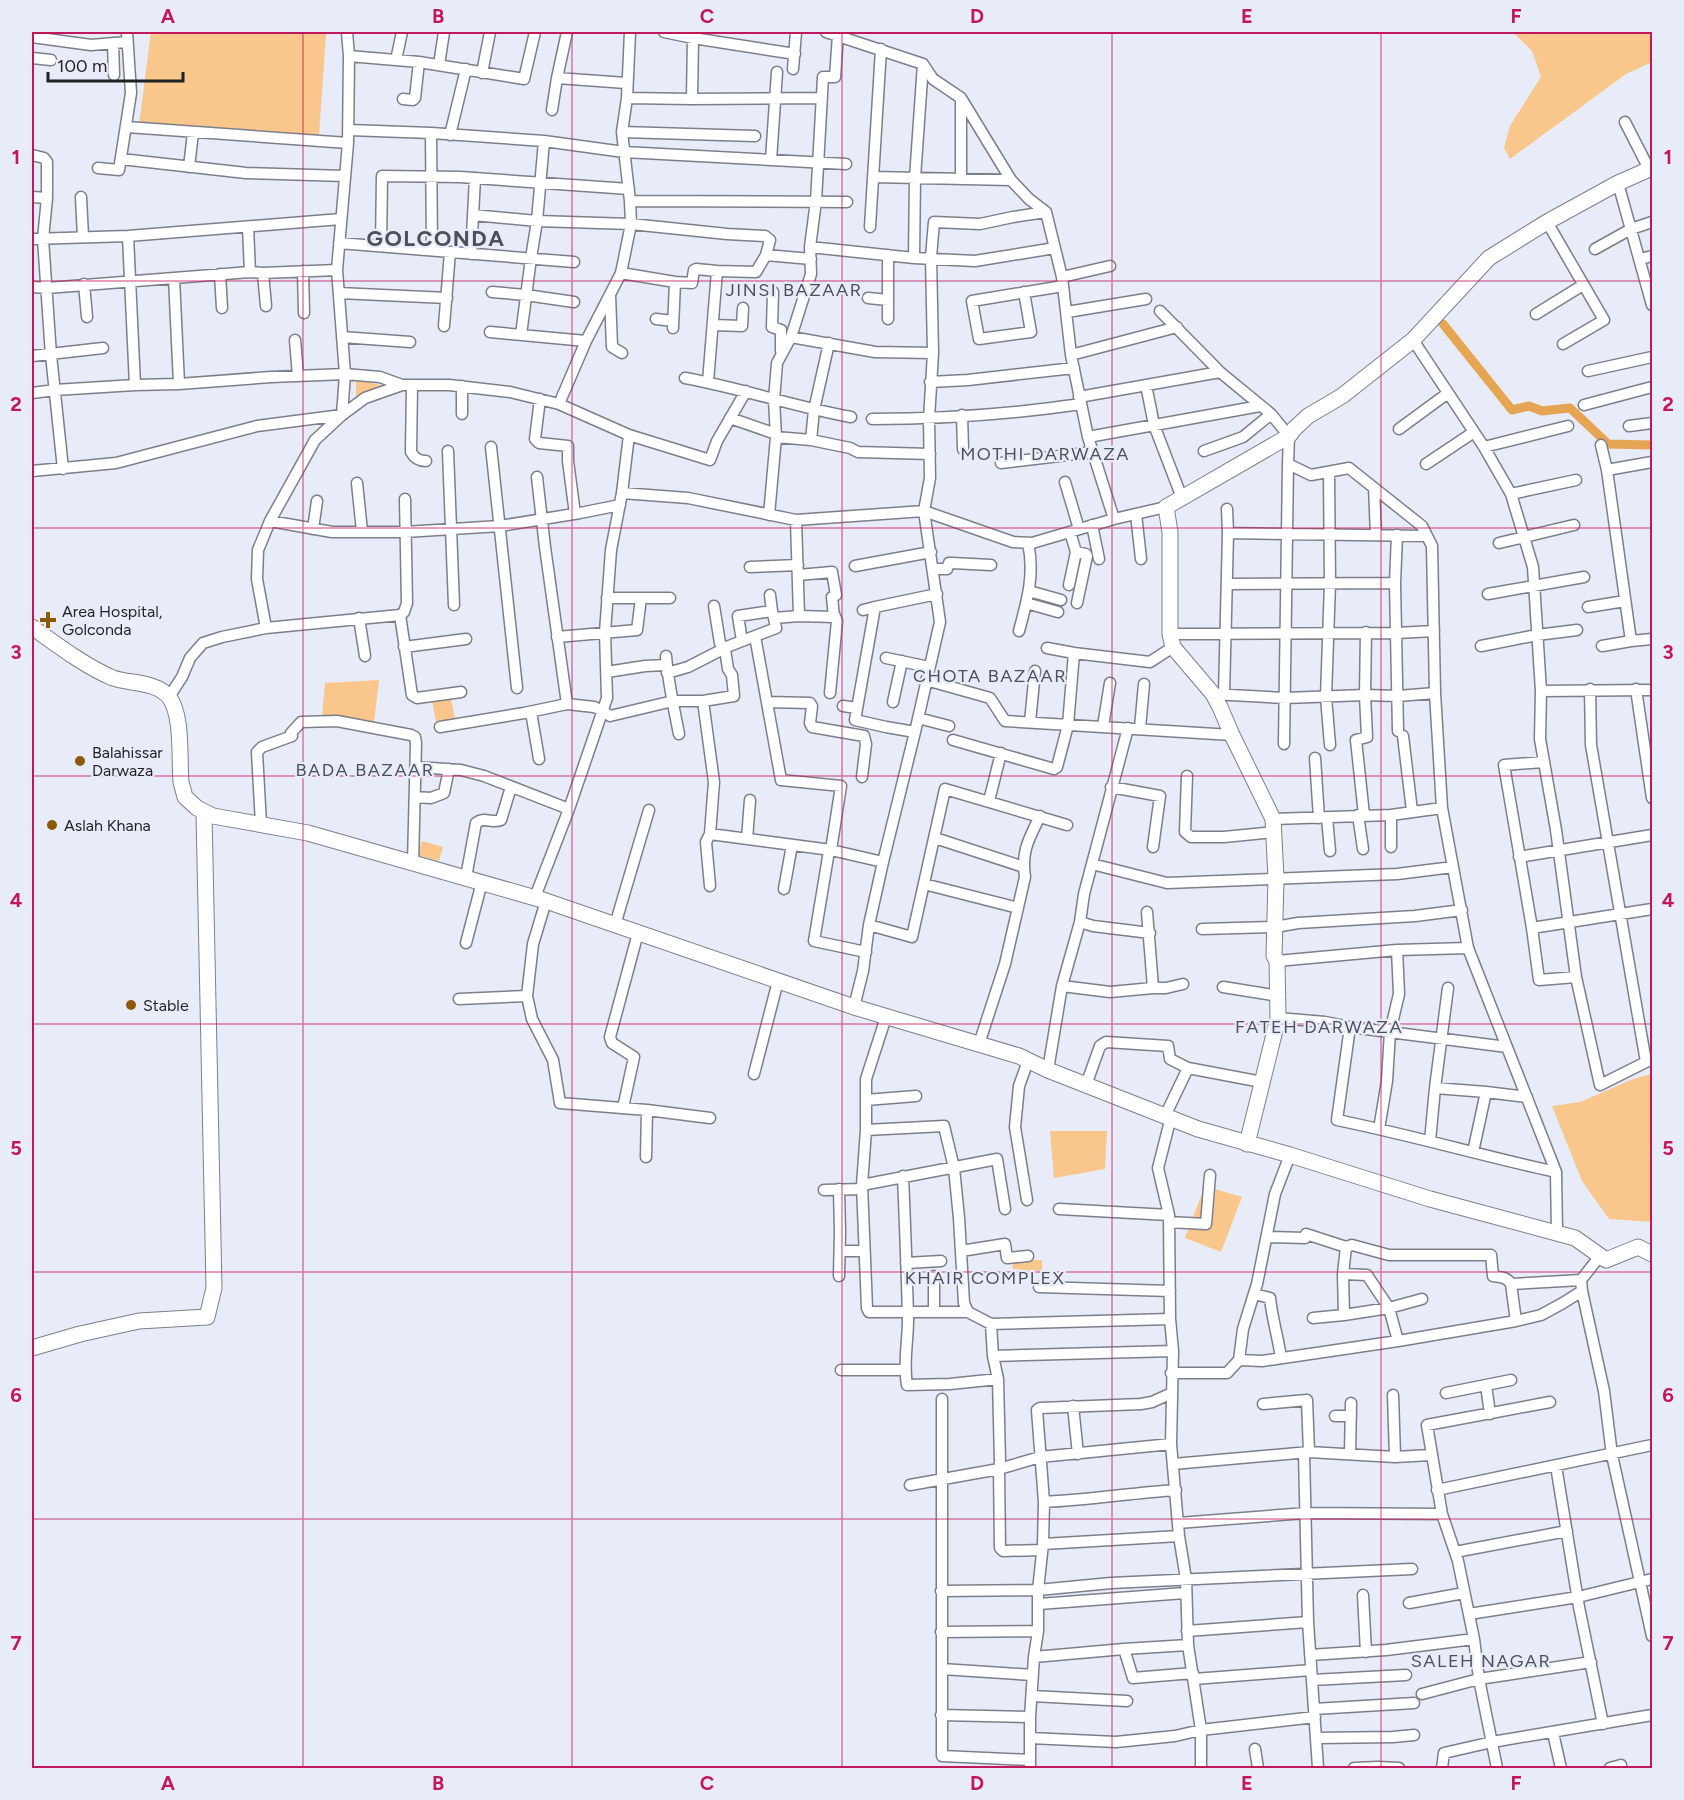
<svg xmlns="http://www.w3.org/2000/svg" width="1684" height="1800" font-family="Figtree,sans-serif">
<rect width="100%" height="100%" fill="#e8ecf9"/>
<path fill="#f9c68b" d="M151,32H306L326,34L319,136L139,125Z
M1513,32H1652V62L1626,74L1510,159L1504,148L1510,126L1541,77L1532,51Z
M356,379L384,386L356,401Z
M379,680L374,723L322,717L325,683Z
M451,698L455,719L436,722L432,700Z
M422,841L443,847L439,861L417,855Z
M1652,1074V1222L1609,1219L1582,1181L1552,1106L1580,1102L1633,1079Z
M1050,1131H1107L1105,1169L1054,1178Z
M1205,1186L1242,1197L1221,1252L1185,1238Z
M1012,1260H1042V1271L1013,1269Z"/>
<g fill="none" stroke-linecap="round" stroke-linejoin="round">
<path stroke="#e5a552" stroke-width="9" d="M1443,324L1512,410L1529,406L1542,411L1570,408L1608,444L1652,445"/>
<defs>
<path id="street" d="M664,32L693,38L795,54
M826,32L923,64L933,79L961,98L1011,180L1029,199L1046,212L1062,277L1071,355L1088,437L1114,519
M32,37L91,45L127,42
M113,43L114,75
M349,56L419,62L524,79L535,32
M32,58L51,60
M396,60L402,32
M439,65L444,32
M793,69L796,32
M482,73L490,32
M557,78L626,83
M627,98L692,99L821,98
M961,98V179
M403,99L413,100L415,98L419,62
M692,99L693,38
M552,110L557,78L567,32
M1625,122L1649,169
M127,127L348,143
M349,130L431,133L544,141L624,152L846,164
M622,132L755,136
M431,133L432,250
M450,135L466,69
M32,155L44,158L47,162V198L43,239L51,355L63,469
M121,159L246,173L345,176
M771,160L777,72
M189,167L193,133
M98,168L119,170L131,93L127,32
M873,177L1011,180
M1618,183L1652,305
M32,197L47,198
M81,197L83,237
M630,201L847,202
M473,215L537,221L631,224L727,234L765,236L770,240L766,255
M1547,222L1604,320L1563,344
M248,227L250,272
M870,227L881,49
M128,236L135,385
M32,239L128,236L341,219
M339,243L574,262
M381,246L382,176L460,177L629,189
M810,247L914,258L975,261L1055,248
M1595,249L1631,229L1652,222
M471,254L475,178
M914,258L915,178L923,64
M1640,259L1652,256
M303,271L304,313
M263,273L266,306
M621,273L675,282L673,328
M220,274L222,308
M1062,277L1110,266
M174,278L179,384
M675,282L692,283L694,270L696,269L717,271
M84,284L87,317
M32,287L47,288L250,272L263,273L337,270
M492,292L526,295L574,302
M773,292L772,327L781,330V351
M1024,292L1031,332L979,339L972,301L1063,286
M339,293L447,298
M610,295L612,347L622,353
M868,298L888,300
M1160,311L1220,372L1271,414L1289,436L1288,464L1311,475L1349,468L1422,526L1432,546L1435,693L1442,808L1468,948L1556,1172L1557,1233
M1067,312L1146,299
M1536,314L1583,285
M656,319L673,321
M888,319V255
M713,325L742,326L743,308
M444,326L450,252
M490,332L586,341
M521,335L531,258L537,221L544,141
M342,337L410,342
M791,337L875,352L933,353
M295,340L298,376
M1413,340L1484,447L1511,494L1533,567L1541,691L1540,739L1556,830L1576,977L1600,1085L1652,1059
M1071,355L1177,327
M32,356L103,348
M1588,371L1652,357
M685,378C741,388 795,407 851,417
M708,382L717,271L756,272L766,255L811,259
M930,382L968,380L1074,368
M412,385L411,452C415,459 419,461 426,461
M1146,385L1154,425L1182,498
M462,386V414
M32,393L55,390L135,385L179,384L271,377L345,374L380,377L402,385
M1079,397L1220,372
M540,399L535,439L539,443L568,446V461L575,514
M559,404L586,341L621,273L631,224L630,201L622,132L627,98L630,32
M1584,405L1652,387
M962,415L963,449
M730,418L776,434
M872,419C942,419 1012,414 1081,404
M1629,426L1652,423
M1399,429L1448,393
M776,437L811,440L814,410L829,343
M1088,437L1260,406
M811,440L850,448L858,452L930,454
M1601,445L1607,470L1631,641L1652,639
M491,447L517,688
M1484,447L1568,426
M448,451L454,605
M1204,451L1243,437L1271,414
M1001,463L1093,452
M1426,464L1474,432
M1607,470L1652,462
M32,471L116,463L257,426L342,415L345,374L337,270L348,143L349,56L347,32
M1329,473L1330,583L1326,697L1330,745
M537,477L545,547L567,704
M1065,482L1079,529
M357,483L362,531
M1374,488L1376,535
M622,493L688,498L796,520L924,511L1013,542L1032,543L1114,519L1166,507
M1511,494L1576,480
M1136,514L1141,559
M769,515L776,437L774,400L777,363L791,337L811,274L810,247L816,201L823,77H835L838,35
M270,521L332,532H405L500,526L580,513L620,505
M1092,525L1099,559
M313,529L317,501
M1228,533L1427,536
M1397,535L1395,583L1398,731
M1499,543L1574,525
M1076,552L1086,554L1087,556L1077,603
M855,566L931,552
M750,567L798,565
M933,569H947L949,563H952L991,565
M798,575L832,572L836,595L832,597L834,617L799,616
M1227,584L1395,583
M1069,585L1076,552L1070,532
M1029,591L1061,600
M1488,594L1584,577
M770,595L772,611
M607,598H670
M1026,603L1058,612
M1588,607L1625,601
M863,610L875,607
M400,615L412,695L417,698L461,692
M359,618L365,656
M266,628L257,579L258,550L270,521L315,440L342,415L365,398L402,385H449L510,392L559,404L629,435L710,460L717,441L746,391
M1019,631C1027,601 1035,574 1028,543
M1170,634L1397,633L1434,631
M755,636L781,780L841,786L831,850
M557,637L637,630L641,598
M742,641L738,616L772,611L774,618
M1481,646L1537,635L1577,630
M1602,646L1631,641
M404,647L466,639
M1047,648L1074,653L1150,662L1173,647
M666,656C668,682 674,708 679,734
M886,658L929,667
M607,672L645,666L666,665
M667,673L688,667L729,646L776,628L774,618L799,616L796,520
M926,680L990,698L1005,721L1232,735
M1590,689L1591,745L1646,1062
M1636,689L1652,798
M1541,691L1652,690
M830,693L837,621L835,616
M1213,694L1285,698L1365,695L1398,696L1435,693
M1224,695L1228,533L1227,509
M169,697L182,677L190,658L203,643L222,637L266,628L400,615L404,612L407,603L405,499
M703,701L734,696L732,675L728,669L725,649L720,643L714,606
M767,702L810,703L812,706L810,723L812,727L864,736L866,744L862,777
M893,702L902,661
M843,706L857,708
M531,712L539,759
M918,718L949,726
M1030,722L1035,671
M1103,726L1110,683
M440,727L524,713L567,704L594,707L603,711L610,716L673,701H703L714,782L710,834L706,842L710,886
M1140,728L1144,684
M915,732L886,727L855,720L875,607L937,594
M1403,736L1412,811
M953,740L1054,769L1057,767L1068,725L1074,653
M1284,744L1288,464
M1315,758L1319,818
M1544,762L1504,765L1532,928L1539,980L1576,977
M416,767L461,770L484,776L569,809
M1187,776L1185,832L1191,837H1224L1274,832
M1111,787L1160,796L1153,847
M415,797L431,798L444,793L449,769
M989,801L1001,753
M1358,815L1363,849
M1364,815L1356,740L1367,737L1365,695L1366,632
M1391,815V847
M1327,818L1330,851
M1273,819L1391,815L1442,808
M261,824L257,752L262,747L292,736L291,733L301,722L337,721L411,735L415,737L416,743L413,863
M710,834L831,850L883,862
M935,838L1024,867
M747,839L750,800
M829,851L814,941L866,952
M1519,857L1652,835
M1092,864L1167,883L1397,874L1453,867
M466,877L476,823C485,816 492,824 501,820L511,787
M924,884L1018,908
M784,889L792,845
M535,897L569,809L607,698L605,632L611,550L622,493L629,435
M546,901L533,944L527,996L532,1019L553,1060L560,1103L647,1110L710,1118
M1147,912L1153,988
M1080,922L1093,926L1150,933
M615,925L649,810
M869,925L912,937L945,789L1067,825
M1532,928L1652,909
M1202,929L1275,927L1298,923L1415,916L1462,910
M466,943L482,882
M1277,961L1397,950L1468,948
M1062,986L1110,992L1153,988H1166L1183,984
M1223,987L1279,996
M459,999L527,996
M854,1007L863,971L869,925L883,862L915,732L940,622L924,511L930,478L929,419L933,353L931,257L934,222L980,224L1013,217L1046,212
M886,1017L866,1079V1130L862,1185L867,1308L869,1312H968L991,1324L1170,1319
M1278,1018L1325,1022L1350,1027L1507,1047
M1350,1027L1337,1120C1411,1135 1483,1156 1556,1172
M979,1044L1005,964L1025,877C1021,851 1029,839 1040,816
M1048,1070L1062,986L1080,922L1084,894L1128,728
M754,1074L778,981
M1086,1085L1100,1046L1106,1042L1168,1046L1170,1059L1188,1068L1262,1082
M1435,1088L1486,1092
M866,1100L916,1096
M623,1108L634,1057L612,1043L610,1037L638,933
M1165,1116L1188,1068
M1171,1117L1158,1168L1169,1215L1170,1319L1173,1351L1171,1444L1179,1536L1186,1579L1188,1645L1201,1730V1768
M1379,1129L1387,1081L1390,1032L1399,994L1397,950
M866,1130L944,1126L954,1168L959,1218L964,1303L968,1312
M1430,1141L1435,1088L1448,988
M1473,1152L1486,1092L1527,1097
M646,1157L647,1110
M903,1176C905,1224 907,1272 908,1320C908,1342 903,1362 907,1385L950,1384L998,1379
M862,1185L997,1159L1005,1209
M839,1189L840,1232L839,1276
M824,1190L862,1189
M1027,1200L1015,1127L1019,1086L1028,1061
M1059,1209L1169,1215
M1169,1222L1206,1224L1210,1175
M1267,1237L1305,1238L1306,1234L1346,1247L1343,1274L1344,1315L1313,1318
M1346,1247L1352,1245L1389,1255H1491L1493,1276C1500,1277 1507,1277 1511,1284
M840,1251H863
M961,1251L1005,1244L1007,1258L1028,1256
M1600,1256L1581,1280L1582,1291L1604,1391L1612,1455L1652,1636
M906,1263L941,1261
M1343,1274L1367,1275L1389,1308L1344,1315
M1039,1287L1170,1291
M1254,1294L1270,1298C1272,1318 1278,1337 1281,1358
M934,1312V1276
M1516,1321L1511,1284L1581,1280
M991,1324L993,1356L998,1379L1000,1462L999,1469L1000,1548L1003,1551L1041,1550
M1398,1341L1389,1308L1422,1299
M993,1356L1173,1351
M1239,1360L1243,1329L1257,1284L1275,1194L1290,1155
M841,1370H904
M1171,1373H1227L1239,1360L1262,1361L1398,1341L1516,1321L1541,1315L1563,1303L1582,1291
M1486,1385L1511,1380
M1446,1393L1486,1385L1490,1414
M1393,1395L1395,1457
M942,1399V1756L1030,1760
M1263,1404L1307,1400L1309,1452
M1073,1406L1078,1454
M1335,1416H1351
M1304,1453L1308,1622L1318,1768
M1350,1454L1351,1403
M1173,1464L1309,1452L1395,1457L1431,1455
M1556,1466L1579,1607L1603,1724
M910,1485L999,1469L1040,1457L1171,1444
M1437,1490L1652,1445
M1044,1502C1088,1500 1132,1493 1176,1490
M1178,1523L1306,1513L1442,1514
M1043,1544L1179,1536
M1455,1552L1567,1531
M941,1591L1038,1590L1111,1583L1412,1569
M1363,1595L1366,1652
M1409,1603L1464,1593
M1039,1604L1185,1593
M1469,1614L1578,1597L1652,1579
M1187,1631L1308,1622
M941,1632L1038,1631
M1124,1649L1133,1678L1193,1673
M1310,1655L1386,1650L1474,1639
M1034,1657L1124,1649L1188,1645
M942,1669L1033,1675
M1194,1679L1311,1670
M1312,1680L1406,1675
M1422,1694L1479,1679L1591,1662
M1032,1696L1127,1701
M1314,1709L1414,1703
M941,1715L1030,1717
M1553,1733L1561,1768
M1030,1738L1116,1742L1175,1736L1201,1730L1315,1717
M1317,1738L1393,1737L1414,1735
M1255,1749L1258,1768
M1030,1768V1717L1034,1657L1038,1631V1590L1043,1544L1044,1502L1037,1410L1040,1408L1141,1404L1152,1402L1172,1393
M1354,1768L1378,1767L1399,1768
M1442,1768L1444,1753L1492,1742L1652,1715
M1497,1768L1479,1679L1474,1639L1458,1561L1442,1514L1427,1425L1550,1402
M1610,1768L1621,1765"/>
<path id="secondary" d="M32,627C56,644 86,667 113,678C130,684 156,681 169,697C183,715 179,759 181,782L185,797L197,808L213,816L308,833L546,901L854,1007L1019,1056L1048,1070L1198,1129L1290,1155L1430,1199L1575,1238L1606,1260L1638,1247L1652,1254
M1247,1144L1278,1018L1277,961L1274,956L1276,878L1273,819L1232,735L1220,707L1213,694L1173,647L1170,634V532L1166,507L1289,436L1294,429L1308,416L1342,396L1413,340L1489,258L1547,222L1618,183L1652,168
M32,1348L80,1334L139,1321L207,1317L214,1288L204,813"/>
</defs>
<use href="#street" stroke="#7c7f8b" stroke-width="13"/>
<use href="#secondary" stroke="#7c7f8b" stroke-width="17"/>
<use href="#street" stroke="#fff" stroke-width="10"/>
<use href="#secondary" stroke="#fff" stroke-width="15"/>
</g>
<path fill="none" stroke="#c2185b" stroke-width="1.5" stroke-opacity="0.55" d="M303,32V1768M572,32V1768M842,32V1768M1112,32V1768M1381,32V1768M32,281H1652M32,528H1652M32,776H1652M32,1024H1652M32,1272H1652M32,1519H1652"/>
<g fill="#8d5a07" stroke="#e8ecf9" stroke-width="2">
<path d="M45 611h6v6h6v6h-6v6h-6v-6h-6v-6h6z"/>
<circle cx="80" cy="761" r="6"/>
<circle cx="52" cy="825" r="6"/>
<circle cx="131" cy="1005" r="6"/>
</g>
<g text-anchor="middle" stroke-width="4.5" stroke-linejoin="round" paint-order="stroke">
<g font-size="16" fill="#1f2125" stroke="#e8ecf9" text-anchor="start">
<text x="62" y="617">Area Hospital,<tspan x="62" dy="18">Golconda</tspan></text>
<text x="92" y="758">Balahissar<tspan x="92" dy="18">Darwaza</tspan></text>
<text x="64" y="831">Aslah Khana</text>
<text x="143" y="1011">Stable</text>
</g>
<g font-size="18" letter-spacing="1.5" fill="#4c505a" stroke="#e8ecf9">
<text x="794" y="296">JINSI BAZAAR</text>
<text x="1045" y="460">MOTHI DARWAZA</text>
<text x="990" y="682">CHOTA BAZAAR</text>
<text x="365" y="776">BADA BAZAAR</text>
<text x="1319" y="1033">FATEH DARWAZA</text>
<text x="985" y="1284">KHAIR COMPLEX</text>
<text x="1481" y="1667">SALEH NAGAR</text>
</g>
<g font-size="22" font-weight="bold" letter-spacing="1.5" fill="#4c505a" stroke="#e8ecf9">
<text x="436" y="246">GOLCONDA</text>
</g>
</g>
<rect width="1684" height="1800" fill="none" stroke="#e8ecf9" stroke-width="66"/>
<path d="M48 72v9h135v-9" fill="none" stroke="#1f2125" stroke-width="3"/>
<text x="57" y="72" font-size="18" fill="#1f2125" stroke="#e8ecf9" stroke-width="4.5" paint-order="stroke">100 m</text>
<rect x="33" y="33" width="1618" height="1734" fill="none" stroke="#c2185b" stroke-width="2"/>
<g font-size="20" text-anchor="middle" font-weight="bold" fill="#c2185b">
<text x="168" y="23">A</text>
<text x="438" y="23">B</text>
<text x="707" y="23">C</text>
<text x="977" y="23">D</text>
<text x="1247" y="23">E</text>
<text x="1516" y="23">F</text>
<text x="16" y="164">1</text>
<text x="1668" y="164">1</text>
<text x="16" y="411">2</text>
<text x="1668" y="411">2</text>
<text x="16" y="659">3</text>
<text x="1668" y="659">3</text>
<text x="16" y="907">4</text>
<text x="1668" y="907">4</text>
<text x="16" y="1155">5</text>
<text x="1668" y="1155">5</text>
<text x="16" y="1402">6</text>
<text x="1668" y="1402">6</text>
<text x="16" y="1650">7</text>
<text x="1668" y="1650">7</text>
<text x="168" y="1790">A</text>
<text x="438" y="1790">B</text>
<text x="707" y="1790">C</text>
<text x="977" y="1790">D</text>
<text x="1247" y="1790">E</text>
<text x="1516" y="1790">F</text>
</g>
</svg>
